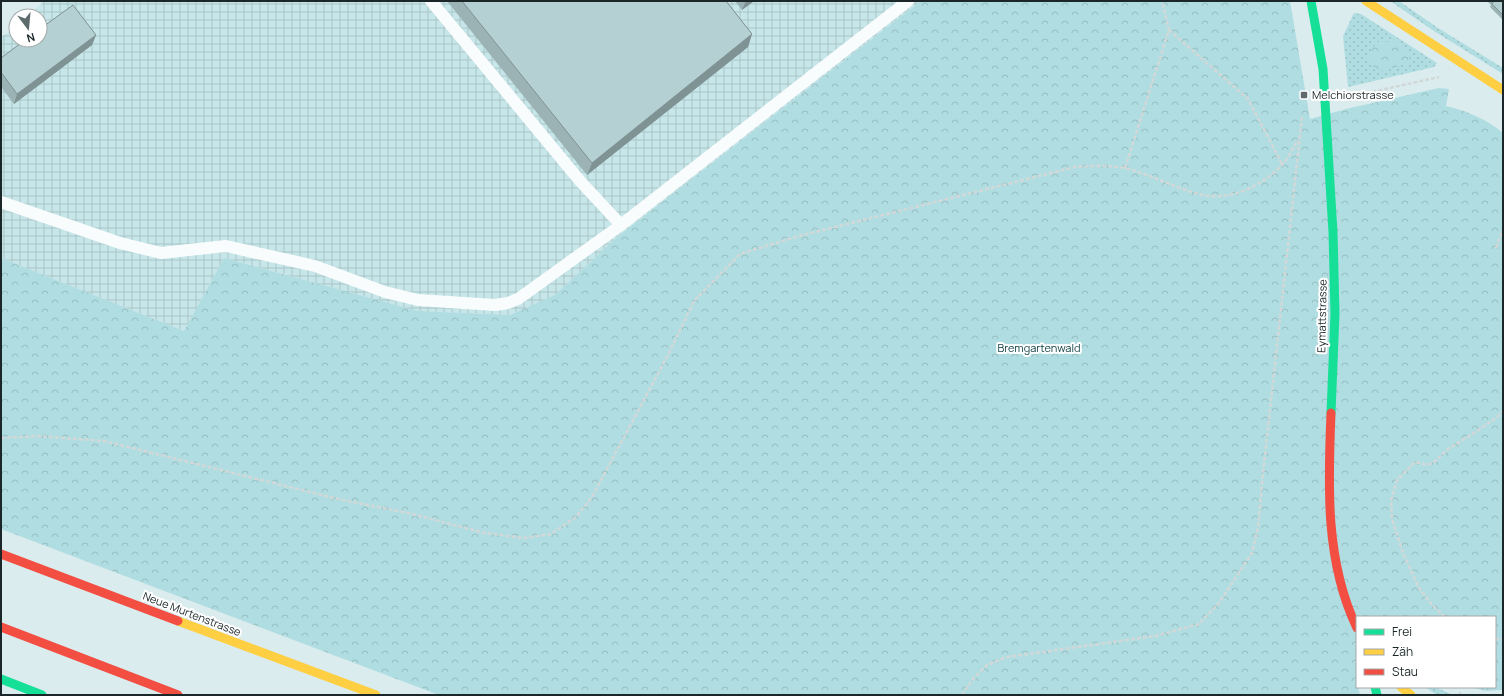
<svg xmlns="http://www.w3.org/2000/svg" width="1504" height="696" font-family="Manrope,sans-serif">
<defs>
<pattern id="industrial-grid" width="8" height="8" patternUnits="userSpaceOnUse"><rect width="8" height="8" fill="#c6e6e9"/><path d="M0 4h8M4 0v8" fill="none" stroke="#aac5c8"/></pattern>
<pattern id="grass-dots" width="8" height="8" patternUnits="userSpaceOnUse"><rect width="8" height="8" fill="#b0dde1"/><path d="M2 2h.1M6 6h.1" fill="none" stroke="#97bec1" stroke-width="1.8" stroke-linecap="round"/></pattern>
<pattern id="forest-crowns" width="20" height="18" patternUnits="userSpaceOnUse"><rect width="20" height="18" fill="#b0dde1"/><path d="M2 6a3 3 0 1 1 6 0M12 15a3 3 0 1 1 6 0" fill="none" stroke="#97bec1"/></pattern>
</defs>
<rect width="100%" height="100%" fill="#daecee"/>
<path fill="url(#industrial-grid)" d="M44,1H921L616,238L554,296L510,315L418,311L224,258L184,331L1,258V37L16,27V40H40V16H29Z"/>
<path fill="url(#grass-dots)" d="M1390,1H1399L1438,28L1503,68V74L1434,31Z
M1354,13L1361,14L1437,63L1434,67L1348,87L1343,36Z
M1425,687H1435L1453,695H1437Z"/>
<path fill="url(#forest-crowns)" d="M921,1H1290L1310,119L1346,109L1439,88L1449,89L1446,106C1467,111 1486,119 1503,133V690L1485,691L1471,687H1495V617H1357V664L1356,665L1357,687H1358L1360,695H439L1,529V258L184,331L224,258L418,311L510,315L555,295L616,238Z
M1396,41L1410,57L1407,64L1376,72L1367,56L1377,42Z"/>
<g fill="none" stroke-linecap="round" stroke-linejoin="round">
<path stroke="#d2d8d8" stroke-width="2.5" stroke-dasharray="4 2" stroke-linecap="butt" d="M1169,30L1248,99L1282,164
M1349,97L1439,77
M1125,168L1169,30L1162,1
M1496,248L1503,229
M1,438L38,436L104,441L338,499L408,513L485,533L524,538L551,534L576,517L592,497L669,353L694,301L740,254L799,236L1075,167C1092,166 1107,165 1124,168C1148,173 1174,188 1199,194C1229,202 1260,187 1281,166C1288,159 1293,148 1298,140
M1445,617L1433,606L1419,588L1403,553L1392,519L1391,501L1397,480L1415,462L1427,465L1433,463L1448,449L1471,435L1496,418L1503,411
M1495,639H1503
M962,695L973,679L987,665L1007,657L1155,636L1199,624L1219,603L1252,553L1258,528L1263,473L1302,117
M1460,695V692"/>
<path stroke="#f9fcfc" stroke-width="12" d="M431,1L580,181L621,225
M1,202L120,243L161,253L226,246L315,266L385,292L418,300L495,305L508,303L518,299L621,225L908,1"/>
<path stroke="#16e098" stroke-width="9" d="M1311,1L1323,69L1333,232L1335,314L1331,413
M1,679L42,695
M1375,687L1377,695"/>
<path stroke="#ffcf43" stroke-width="9" d="M1366,1L1503,90
M178,621L376,695
M1401,687L1411,695"/>
<path stroke="#f24e42" stroke-width="9" d="M1331,413C1328,485 1325,562 1357,628
M1,554L178,621
M1,627L178,695"/>
</g>
<path fill="#9cb3b5" d="M447,1H726L752,34L748,47L587,175Z
M735,1H754L742,10Z
M1487,1H1503V20L1490,7L1491,5Z
M96,35L92,45L14,104L1,87V58Z"/>
<path fill="#7f9294" d="M746,1H754L742,10Z
M752,34L748,47L587,175L592,163Z
M96,35L92,45L14,104L17,94Z"/>
<path fill="#b5d0d3" stroke="#7f9294" d="M462,1H726L752,34L592,163Z
M1492,1H1503V15L1492,4L1493,2Z
M73,5L96,35L17,94L1,72V58L25,40H40V29Z"/>
<rect fill="#5d6b6d" stroke="#fff" stroke-width="1.5" x="1300" y="91" width="8" height="8" rx="2"/>
<g text-anchor="middle" stroke-width="4" stroke-linejoin="round" paint-order="stroke">
<g font-size="11" fill="#1a2627" stroke="#fff" text-anchor="start">
<text x="1312" y="99">Melchiorstrasse</text>
</g>
<g font-size="11" fill="#1a2627" stroke="#fff">
<text transform="translate(1322 316) rotate(-89)" y="4">Eymattstrasse</text>
<text transform="translate(192 614) rotate(21)" y="4">Neue Murtenstrasse</text>
</g>
<g font-size="11" fill="#114246" stroke="#fff">
<text x="1039" y="352">Bremgartenwald</text>
</g>
</g>
<rect width="1504" height="696" fill="none" stroke="#1a2627" stroke-width="4"/>
<rect x="1356" y="616" width="140" height="72" fill="#ffffff" stroke="#a3a8a9"/>
<rect x="1364" y="629" width="20" height="6" fill="#16e098" stroke="#a3a8a9"/>
<text x="1392" y="636" font-size="12" fill="#1a2627">Frei</text>
<rect x="1364" y="649" width="20" height="6" fill="#ffcf43" stroke="#a3a8a9"/>
<text x="1392" y="656" font-size="12" fill="#1a2627">Zäh</text>
<rect x="1364" y="669" width="20" height="6" fill="#f24e42" stroke="#a3a8a9"/>
<text x="1392" y="676" font-size="12" fill="#1a2627">Stau</text>
<g transform="translate(28 28) rotate(164)"><circle r="19" fill="#ffffff" stroke="#a3a8a9"/>
<path d="M0-3L7 15L0 10L-7 15Z" fill="#5d6b6d"/>
<text y="-6" font-size="11" font-weight="bold" text-anchor="middle" fill="#1a2627">N</text>
</g>
</svg>
